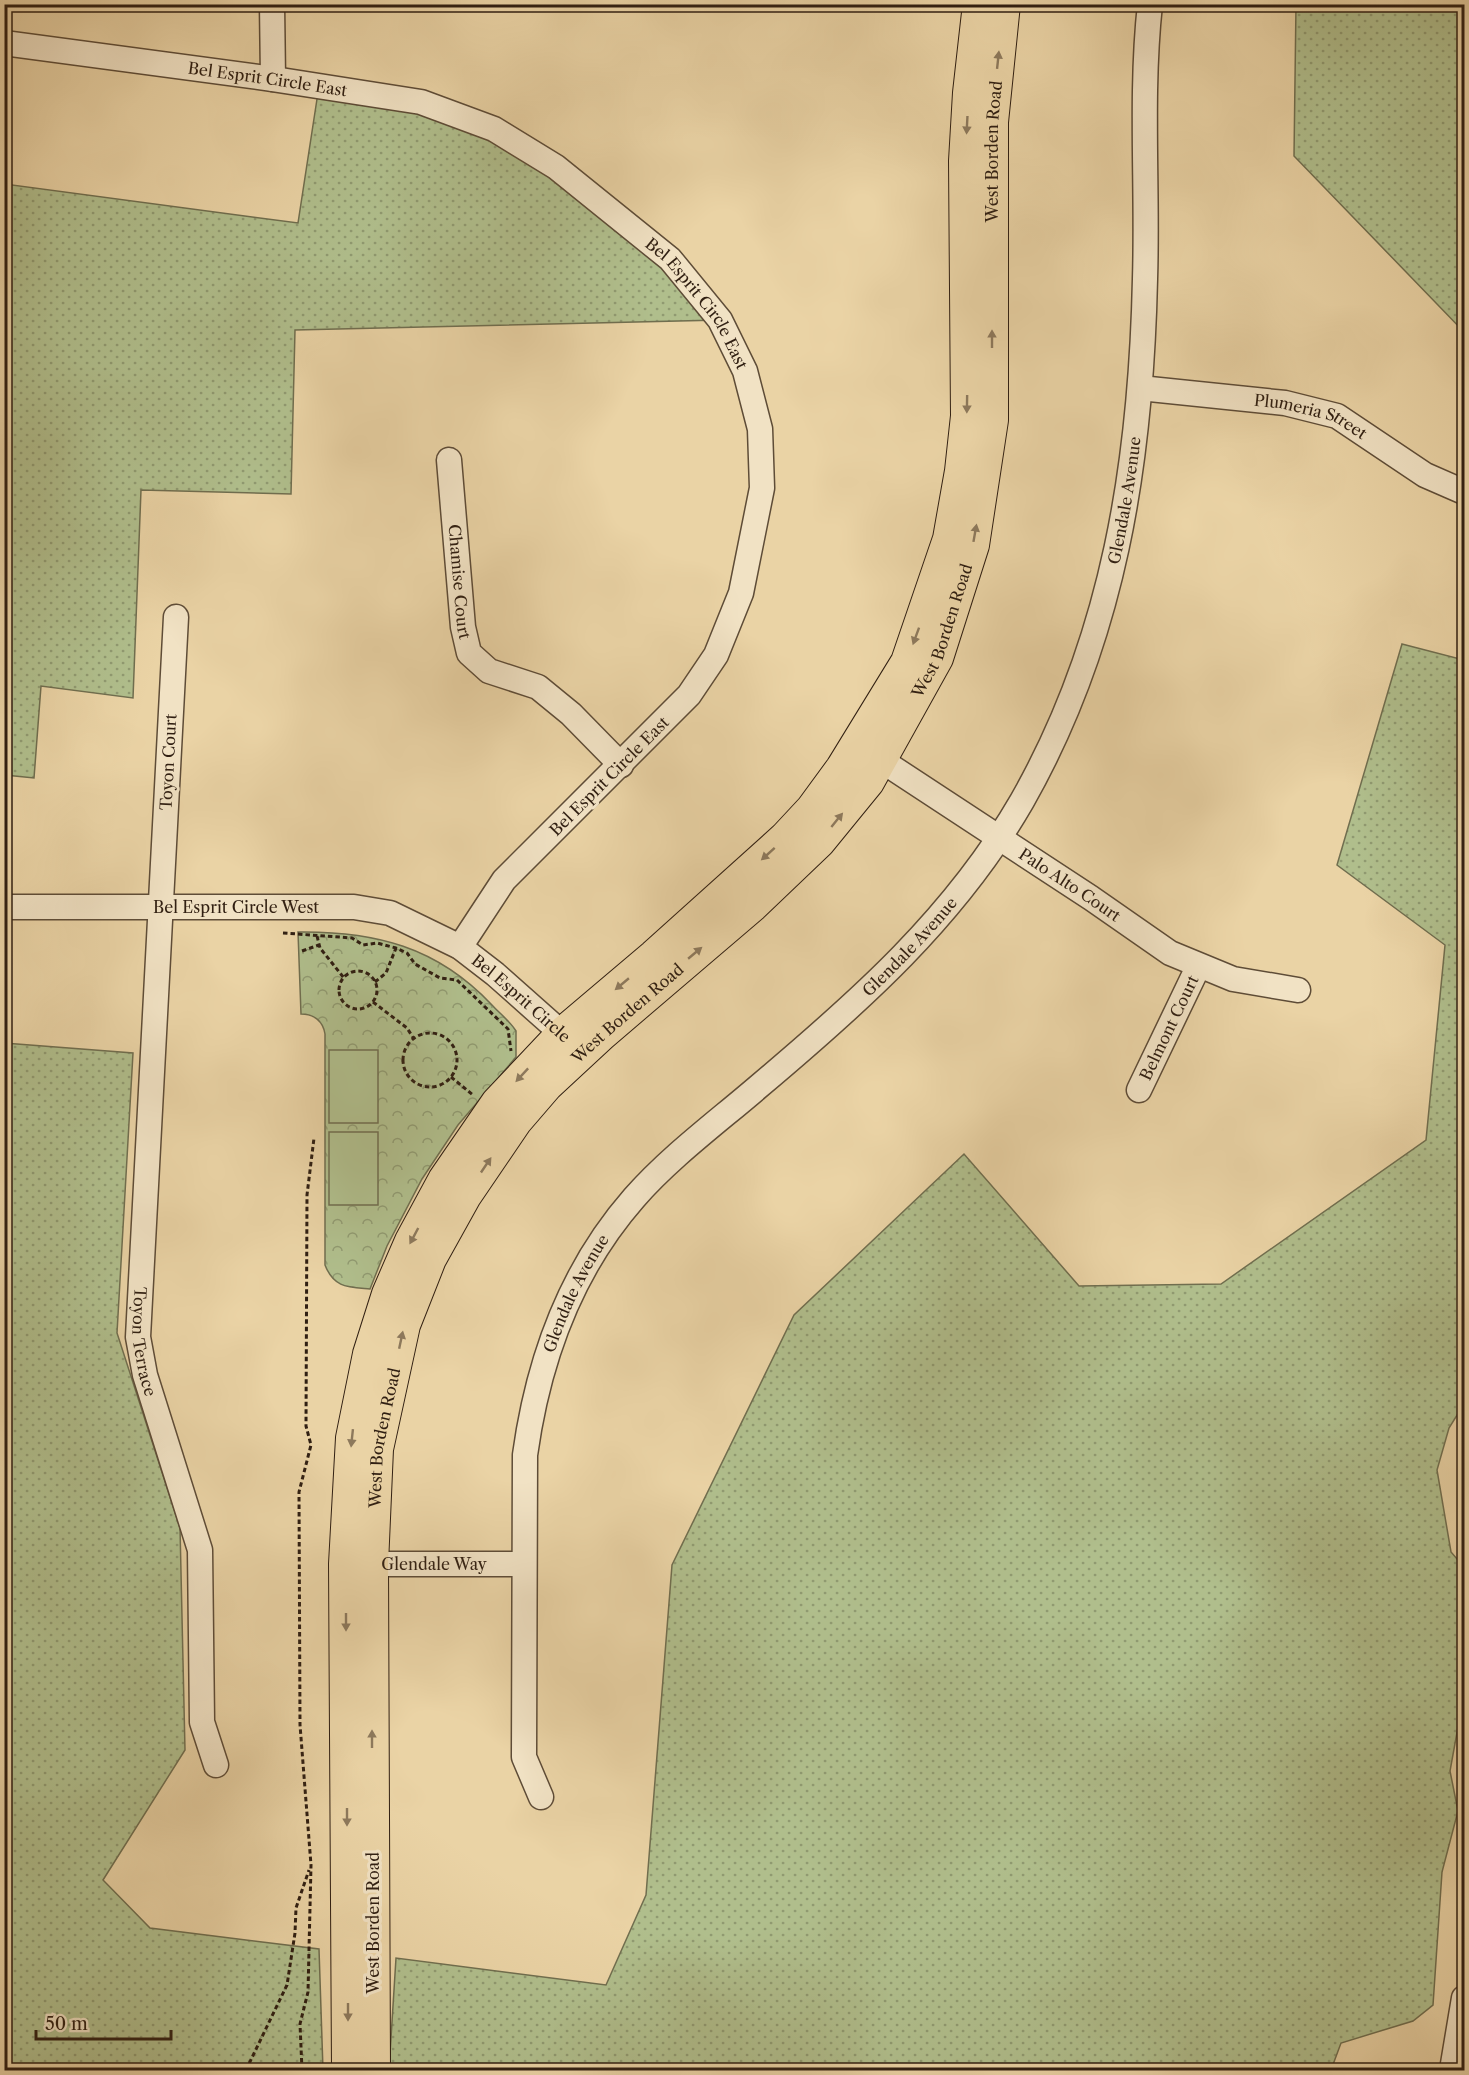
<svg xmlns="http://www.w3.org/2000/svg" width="1469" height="2075" font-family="'Libre Caslon Text',serif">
<defs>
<pattern id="grass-dots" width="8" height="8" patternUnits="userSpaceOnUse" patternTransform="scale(1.5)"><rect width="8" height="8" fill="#b0be8c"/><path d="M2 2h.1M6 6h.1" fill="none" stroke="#909a71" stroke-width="1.8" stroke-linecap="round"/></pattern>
<pattern id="park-crowns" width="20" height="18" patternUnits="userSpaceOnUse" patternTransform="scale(1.5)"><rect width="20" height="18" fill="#b0be8c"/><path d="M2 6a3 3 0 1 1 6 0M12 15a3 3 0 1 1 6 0" fill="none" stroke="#909a71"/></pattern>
</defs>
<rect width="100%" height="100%" fill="#ead3a5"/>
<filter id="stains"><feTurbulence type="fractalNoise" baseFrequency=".00333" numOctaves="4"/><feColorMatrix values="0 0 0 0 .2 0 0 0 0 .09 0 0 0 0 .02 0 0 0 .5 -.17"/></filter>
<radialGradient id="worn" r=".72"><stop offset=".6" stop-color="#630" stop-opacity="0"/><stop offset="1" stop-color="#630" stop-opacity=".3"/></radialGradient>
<path fill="url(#grass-dots)" stroke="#706e4f" stroke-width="1.5" d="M1296,5H1464V332L1294,156Z
M319,86L421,102L556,167L720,320L295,330L291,494L141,490L133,698L41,686L34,778L5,775V184L298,223Z
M1402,644L1464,660V1404L1449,1428L1437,1470L1451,1552L1464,1567V1694L1450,1771L1458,1811L1442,1872L1433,2005L1413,2021L1341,2043L1331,2070H389L396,1958L606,1985L646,1895L672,1565L794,1315L964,1154L1079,1286L1221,1284L1426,1140L1445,945L1337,865Z
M4,1043L133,1053L117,1333L180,1528L185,1750L103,1880L150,1928L319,1949L323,2070H5Z"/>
<path fill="url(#park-crowns)" stroke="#706e4f" stroke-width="1.5" d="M298,932C375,931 437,947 491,1004C499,1013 510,1021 516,1031V1057L458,1125L422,1179L387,1246L370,1289C348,1287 334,1288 325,1265V1034C323,1021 314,1014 301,1014Z"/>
<path fill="#b0be8c" stroke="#706e4f" stroke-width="1.5" d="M329,1050H378V1123H329Z
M329,1132H378V1205H329Z"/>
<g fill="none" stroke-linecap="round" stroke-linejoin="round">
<defs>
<g id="minor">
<path d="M272,4L273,79"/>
<path id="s1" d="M4,43L273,79L421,102L494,129L556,167L670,259L720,320L745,371L760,429L762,488L741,593L716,655L689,695L504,880L460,947"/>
<path id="s2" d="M1140,388L1285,403L1337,416L1425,475L1464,492"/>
<path id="s3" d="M449,460L463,627L469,653L489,671L538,687L571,714L621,765"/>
<path id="s4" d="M176,617L138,1337L145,1375L200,1550L202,1722L216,1765"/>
<path id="s5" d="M867,751L1091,898L1170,953L1233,979L1298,990"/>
<path id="s6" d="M4,907H354L390,913L460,947L495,974L575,1045"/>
<path id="s7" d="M1139,1090L1198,967"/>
<path id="s8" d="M354,1564H523"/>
<path id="s9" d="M541,1797L524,1757L525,1455C538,1361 570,1271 634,1198C670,1157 716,1123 758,1087C859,1002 955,917 1022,801C1114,639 1141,463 1145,279C1148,188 1140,96 1150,4"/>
<path d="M1452,2070L1464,1998"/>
</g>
<g id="major">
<path d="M348,2070L345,1564L352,1438L369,1354L388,1294L411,1241L444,1180L497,1103L563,1033L654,956L785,838L812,809L842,768L907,662L949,539L961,471L967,416L965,161L969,93L979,4"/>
<path id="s10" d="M374,2070L372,1564L377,1449L404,1325L430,1259L465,1196L516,1121L547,1085L602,1034L753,905L819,842L868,782L937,658L973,545L992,420V122L1004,4"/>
</g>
</defs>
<use href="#minor" stroke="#5e4c37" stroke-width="27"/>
<use href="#major" stroke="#301f12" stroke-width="34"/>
<path stroke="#301f12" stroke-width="3" stroke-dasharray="4.5 3" stroke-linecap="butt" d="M283,933L352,938L363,945L377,943L396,948L407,953L415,964L440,978L457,980L508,1029L511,1051
M317,936L320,948L344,978
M302,951L319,945
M339 990a19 19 0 1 1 38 0a19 19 0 1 1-38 0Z
M375,982L386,973L396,948
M373,1002L407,1028L414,1039
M403 1060a27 27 0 1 1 54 0a27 27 0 1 1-54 0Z
M451,1077L473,1095
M246,2070L287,1985L295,1933L296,1908L309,1870
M302,2070L300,2024L308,1992L311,1865L300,1725L299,1492L311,1445L306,1426L307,1195L314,1138"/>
<use href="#minor" stroke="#f1e2c4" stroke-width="24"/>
<use href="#major" stroke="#ead3a5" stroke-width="32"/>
</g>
<defs><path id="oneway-solid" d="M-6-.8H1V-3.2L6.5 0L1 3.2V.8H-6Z" transform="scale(1.5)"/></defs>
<g fill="#8d795c">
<use href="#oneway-solid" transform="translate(998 60) rotate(-84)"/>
<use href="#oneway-solid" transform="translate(967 125) rotate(93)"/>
<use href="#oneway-solid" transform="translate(992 339) rotate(-90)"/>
<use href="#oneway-solid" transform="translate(967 404) rotate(91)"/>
<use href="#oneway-solid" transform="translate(975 533) rotate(-80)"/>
<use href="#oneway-solid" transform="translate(916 636) rotate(110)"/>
<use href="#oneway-solid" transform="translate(837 820) rotate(-51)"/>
<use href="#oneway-solid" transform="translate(768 854) rotate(138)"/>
<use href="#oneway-solid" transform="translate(695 953) rotate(-40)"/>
<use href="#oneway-solid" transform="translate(622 984) rotate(140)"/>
<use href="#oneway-solid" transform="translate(522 1075) rotate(133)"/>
<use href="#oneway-solid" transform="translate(486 1165) rotate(-56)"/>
<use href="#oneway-solid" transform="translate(414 1236) rotate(118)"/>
<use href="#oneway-solid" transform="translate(401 1340) rotate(-78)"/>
<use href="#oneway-solid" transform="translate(352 1438) rotate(96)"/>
<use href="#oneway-solid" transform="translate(346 1622) rotate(90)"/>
<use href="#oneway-solid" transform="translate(372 1739) rotate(-90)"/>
<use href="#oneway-solid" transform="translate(347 1817) rotate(90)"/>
<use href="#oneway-solid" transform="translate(348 2012) rotate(90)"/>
</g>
<g text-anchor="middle" stroke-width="6" stroke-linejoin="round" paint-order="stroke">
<g font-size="16" fill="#301f12" stroke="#f1e2c4">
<text dy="6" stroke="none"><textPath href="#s1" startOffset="266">Bel Esprit Circle East</textPath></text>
<text dy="6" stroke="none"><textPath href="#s10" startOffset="2127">West Borden Road</textPath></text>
<text dy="6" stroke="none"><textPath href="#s1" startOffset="770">Bel Esprit Circle East</textPath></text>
<text dy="6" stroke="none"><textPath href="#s2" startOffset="174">Plumeria Street</textPath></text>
<text dy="6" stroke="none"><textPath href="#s9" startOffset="1506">Glendale Avenue</textPath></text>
<text dy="6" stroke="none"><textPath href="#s3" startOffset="122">Chamise Court</textPath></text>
<text dy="6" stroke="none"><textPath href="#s10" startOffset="1641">West Borden Road</textPath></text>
<text transform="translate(168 762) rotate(-87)" y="6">Toyon Court</text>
<text transform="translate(609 776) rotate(-45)" y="6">Bel Esprit Circle East</text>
<text dy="6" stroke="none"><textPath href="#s5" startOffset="243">Palo Alto Court</textPath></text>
<text dy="6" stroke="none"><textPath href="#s6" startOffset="232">Bel Esprit Circle West</textPath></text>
<text dy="6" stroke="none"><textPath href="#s9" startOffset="1002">Glendale Avenue</textPath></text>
<text dy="6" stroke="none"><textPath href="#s6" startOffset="544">Bel Esprit Circle</textPath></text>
<text dy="6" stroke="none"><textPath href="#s10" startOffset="1137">West Borden Road</textPath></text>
<text dy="6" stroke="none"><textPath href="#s7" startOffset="69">Belmont Court</textPath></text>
<text dy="6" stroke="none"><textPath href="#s9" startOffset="516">Glendale Avenue</textPath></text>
<text dy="6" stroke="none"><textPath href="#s4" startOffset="726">Toyon Terrace</textPath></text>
<text dy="6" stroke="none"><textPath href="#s10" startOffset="633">West Borden Road</textPath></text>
<text dy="6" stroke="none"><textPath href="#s8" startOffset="80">Glendale Way</textPath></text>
<text transform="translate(373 1923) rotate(-90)" y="6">West Borden Road</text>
</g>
</g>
<rect width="1469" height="2075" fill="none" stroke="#ead3a5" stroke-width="24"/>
<rect x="6" y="6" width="1457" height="2063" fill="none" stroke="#301f12" stroke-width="3"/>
<rect x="12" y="12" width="1445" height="2051" fill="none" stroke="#301f12" stroke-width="1.5"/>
<path d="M36 2030v9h135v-9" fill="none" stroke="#301f12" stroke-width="3"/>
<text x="45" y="2030" font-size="18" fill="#301f12" stroke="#f1e2c4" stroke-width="4.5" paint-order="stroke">50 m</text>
<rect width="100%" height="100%" filter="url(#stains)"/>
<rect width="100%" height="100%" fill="url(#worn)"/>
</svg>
